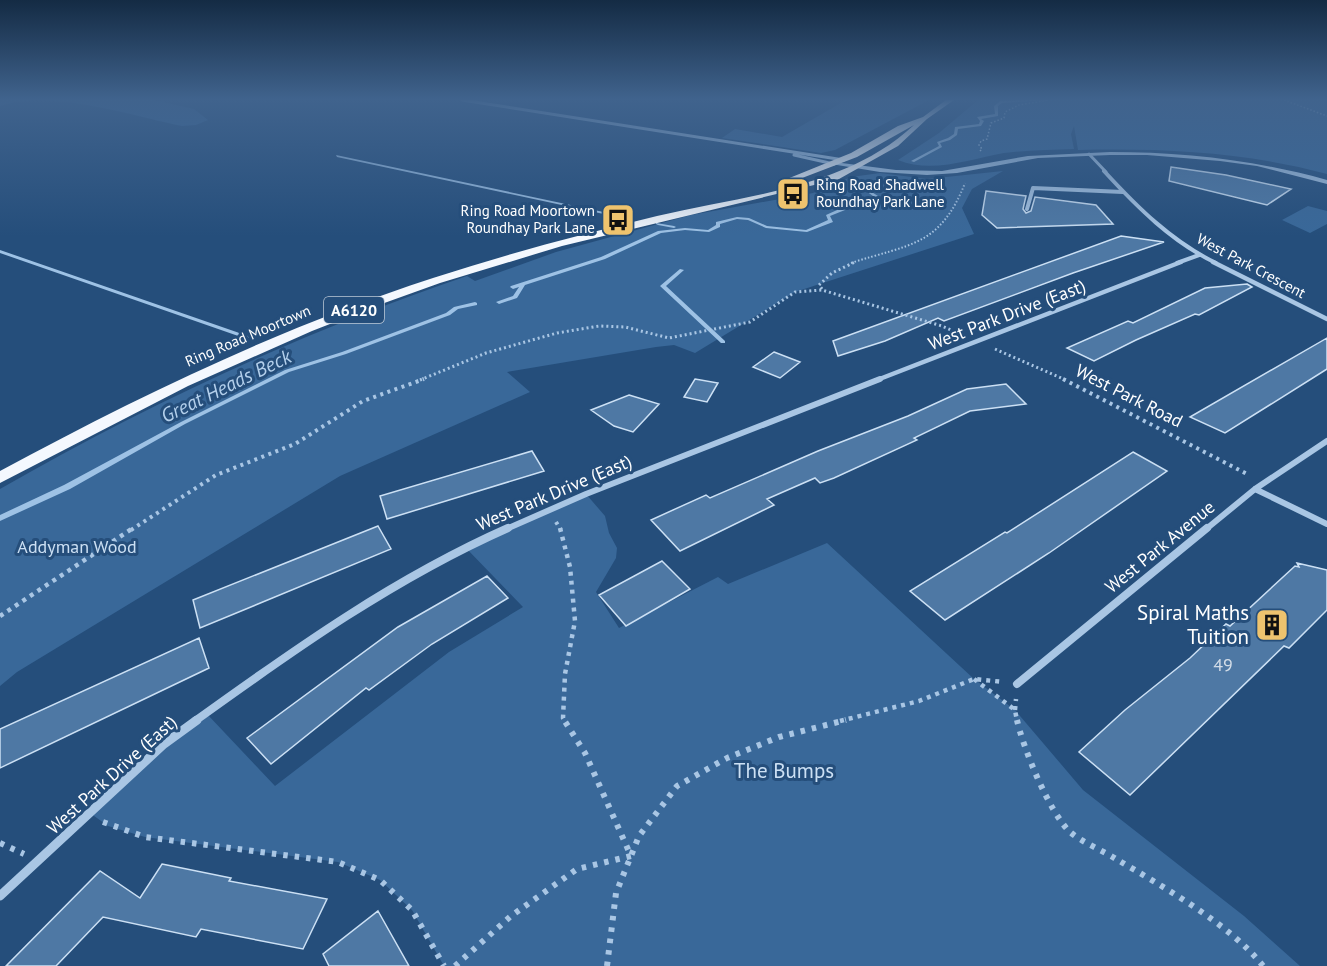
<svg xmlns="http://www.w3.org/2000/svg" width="1327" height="966" font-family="'PT Sans',sans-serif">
<rect width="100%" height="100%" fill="#254e7b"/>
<path fill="#396899" d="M0,100H154L194,109L208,120L196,125L182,126C129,115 52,89 0,106Z
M846,100H929L835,150L821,153L722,138L735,129L782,137Z
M978,100H1327V174C1246,152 1162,148 1078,150L1074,126L1071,134L1074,149C1051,150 1027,150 1004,153C970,159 932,174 898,160L939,133Z
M1003,171L972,189L962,208L974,234L795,292L695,353L674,345L656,347L507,372L530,392L340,476L17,672L0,686V489C150,403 303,332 467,276L475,281L556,252L691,215L813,193L851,177L880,173L927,179Z
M1308,206L1327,211V224L1310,233L1282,220Z
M586,494L605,516L609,533L617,548L616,558L596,592L619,628L718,577L728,584L827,543L974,679L1015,710L1083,790L1244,916L1300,966H444L412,910L380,880L338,862L145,837L108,826L90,813L164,744L207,714L275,786L449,652L523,607L465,547Z"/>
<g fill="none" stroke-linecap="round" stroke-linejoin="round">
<path fill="#9ec2e5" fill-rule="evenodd" d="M1016,100H1048L1002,103L998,106V116L981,119L984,121L981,126L958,129L957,135L950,140L940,143L942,147L914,162L911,161L939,146L937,142L948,138L954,134L955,127L979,124L980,121L977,117L995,114L994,106L1000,101Z
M336,155L613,214L615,215L613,216L337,157Z
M877,178L880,179L871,186L870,191L878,196V198L850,204V208L830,216L833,222L807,232L766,228L748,220L737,219L720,224V227L709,232L685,230L661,233L605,259L525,285L517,298L499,304L496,302L513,296L519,287L513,289L510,287L511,286L601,257L658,231L685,228L708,230L716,225V222L737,217L749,218L767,226L806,230L828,220L826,215L846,206L847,202L873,196L866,191L868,184Z
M656,223L674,226L676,227L674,228L658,225L656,224Z
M0,250L248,336L249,337L248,338H244L0,253Z
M680,269L684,270L666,286L725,341V343H721L660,286Z
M475,302L477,303V305L458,309L450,315L346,354L289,372L185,424L70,489L0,521V515L64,485L181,422L285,370L342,352L446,313L454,307Z"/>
</g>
<path fill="#4e78a4" stroke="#cce0f4" stroke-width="1.5" d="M1171,167L1226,175L1291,189L1267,205L1169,181Z
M986,191L1026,196L1023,209L1026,213L1031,211L1035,197L1096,205L1113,224L997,228L982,215Z
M1121,236L1164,242L1073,273L944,321L938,318L885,341L838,356L833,341Z
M1247,284L1252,287L1199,315L1195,314L1136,340L1094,361L1067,348L1128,321L1133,323L1205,288Z
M1327,338V369L1225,433L1190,417Z
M774,352L800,362L780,378L753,367Z
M695,379L718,383L707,402L684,397Z
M1006,384L1026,404L970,411L914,438L917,440L834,478L820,483L815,478L767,499L774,505L680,551L651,520L706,495L710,498L818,451L908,416L967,389Z
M629,395L659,404L633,432L614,426L591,410Z
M532,451L544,471L387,519L380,496Z
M1133,452L1167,471L1049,553L945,620L910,591L1005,532L1007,533Z
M378,526L391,549L200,628L193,600Z
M662,561L690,589L626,626L599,595Z
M1297,563L1327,570V610L1289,648L1284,646L1130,795L1079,752L1125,710L1190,658L1226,624L1230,626L1295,566L1299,567Z
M487,576L508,598L432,644L369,690L366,688L271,764L247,738L398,627Z
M199,638L209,668L0,768V729Z
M162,864L231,878L229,881L327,899L303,949L201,929L196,937L103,917L56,966H6L100,871L140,898Z
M378,911L409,966H329L323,954Z"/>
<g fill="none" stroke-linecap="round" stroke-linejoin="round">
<path stroke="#a9c6e4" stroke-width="1.5" stroke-dasharray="1.5 2" stroke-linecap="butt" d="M1284,100L1327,116
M980,151L982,149L979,145L981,141L987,139L991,123L1004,118L1005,112L1019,105L1048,100"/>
<path stroke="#a9c6e4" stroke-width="2" stroke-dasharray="1.5 2" stroke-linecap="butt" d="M851,263C909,244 940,247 965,183"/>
<path stroke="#a9c6e4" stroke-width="3" stroke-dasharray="2 3" stroke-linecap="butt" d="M822,289L819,285L832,273L855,262
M995,349L1066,380
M420,380L486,353L557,333L599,326L625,327L669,338L750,322L795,292L822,290L942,326L958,333"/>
<path stroke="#a9c6e4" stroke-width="4" stroke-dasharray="3 4.5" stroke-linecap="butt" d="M1063,379L1249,475
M556,522L561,530
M131,530L216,475L295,444L363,401L424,379"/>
<path stroke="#a9c6e4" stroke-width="4.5" stroke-dasharray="4 5" stroke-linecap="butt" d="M560,528L570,567L575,621L565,674L563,718L565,721
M0,616L133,528
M974,679L1015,710L1017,721
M1015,710L1016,699
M840,721L919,701L974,679L1004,682"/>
<path stroke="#a9c6e4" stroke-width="6" stroke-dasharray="4.5 7" stroke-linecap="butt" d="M1017,720C1023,748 1049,811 1069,831C1081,842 1102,850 1116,859C1162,886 1231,925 1263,966
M103,822L145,837L338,862L380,880L412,910L444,966
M0,843L24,854
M455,966L511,916L577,869L631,856L585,753L564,720
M607,966L616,893L639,836L677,786L727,758L779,737L846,720"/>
<path stroke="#a9c6e4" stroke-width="3" d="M462,100L844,160
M1089,154L1106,172
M794,155L834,164"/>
<path stroke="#a9c6e4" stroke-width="4" d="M1104,171C1137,207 1172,242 1216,263
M1027,209L1033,188L1123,192
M1177,263L1199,255"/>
<path stroke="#a9c6e4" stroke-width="4.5" d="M1213,262L1327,319
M877,380L1181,262"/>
<path stroke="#a9c6e4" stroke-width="6" d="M1255,489L1327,524
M504,530L586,494L880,379
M1205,530L1255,489L1327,441"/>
<path stroke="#a9c6e4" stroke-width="8" d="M1017,684L1207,528
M195,721C295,649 395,578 508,528"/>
<path stroke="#a9c6e4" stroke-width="9" d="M0,896L164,744L197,720"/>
<path fill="#a9c6e4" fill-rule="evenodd" d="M1110,152C1184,152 1255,160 1327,180V184L1257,166L1220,161L1147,155H1110L1038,158L957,173L927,175L880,172L831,164L834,162L896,170L942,171L1028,156Z"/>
<path fill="#f4f8fe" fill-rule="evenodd" d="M946,100H954L927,119L898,146L839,179L562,246L440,283L376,306L312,331L188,386L0,483V471C139,396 282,327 433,278C507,254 582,234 657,216C745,195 845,189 914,125L857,157L789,183L782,181L851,153L898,126L923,117Z"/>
</g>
<linearGradient id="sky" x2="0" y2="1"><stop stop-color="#142b44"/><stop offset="0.42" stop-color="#40638d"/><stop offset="1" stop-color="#40638d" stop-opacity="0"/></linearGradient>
<rect width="1327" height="236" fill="url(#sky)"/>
<defs>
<symbol id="bus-square" viewBox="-11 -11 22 22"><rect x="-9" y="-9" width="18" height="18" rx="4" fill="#eec36e" stroke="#254e7b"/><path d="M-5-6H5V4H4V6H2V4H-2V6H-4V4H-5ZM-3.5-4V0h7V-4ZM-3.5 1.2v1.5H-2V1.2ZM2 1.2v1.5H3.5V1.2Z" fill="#111"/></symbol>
<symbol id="building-square" viewBox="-11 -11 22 22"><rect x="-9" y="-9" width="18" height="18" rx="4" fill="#eec36e" stroke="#254e7b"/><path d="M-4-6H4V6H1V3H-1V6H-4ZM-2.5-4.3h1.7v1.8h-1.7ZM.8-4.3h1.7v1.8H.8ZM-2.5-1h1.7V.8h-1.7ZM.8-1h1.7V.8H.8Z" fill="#111"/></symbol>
</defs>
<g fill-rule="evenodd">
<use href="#bus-square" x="774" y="175" width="38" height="38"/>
<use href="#bus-square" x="599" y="201" width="38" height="38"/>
<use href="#building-square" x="1253" y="606" width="38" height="38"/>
</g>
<g text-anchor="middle" stroke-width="6" stroke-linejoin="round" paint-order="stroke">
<g font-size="15" fill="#fff" stroke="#254e7b" text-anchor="start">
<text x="816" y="190">Ring Road Shadwell<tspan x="816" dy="17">Roundhay Park Lane</tspan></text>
<text x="595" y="216" text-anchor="end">Ring Road Moortown<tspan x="595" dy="17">Roundhay Park Lane</tspan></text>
</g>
<g font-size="15" fill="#fff" stroke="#254e7b">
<text transform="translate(1251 266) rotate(28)" y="5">West Park Crescent</text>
<text transform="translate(248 336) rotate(-23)" y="5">Ring Road Moortown</text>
</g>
<rect fill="#254e7b" stroke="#becad7" stroke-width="1.5" x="324" y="297" width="60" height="26" rx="4.5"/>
<g font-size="16" font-weight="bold" fill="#fff">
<text x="354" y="316">A6120</text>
</g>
<g font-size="18" fill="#fff" stroke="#254e7b">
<text transform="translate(1007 315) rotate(-21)" y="6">West Park Drive (East)</text>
<text transform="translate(1129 396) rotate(27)" y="6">West Park Road</text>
<text transform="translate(554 493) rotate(-23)" y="6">West Park Drive (East)</text>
<text transform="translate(1160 547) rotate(-39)" y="6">West Park Avenue</text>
<text transform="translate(112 775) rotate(-42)" y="6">West Park Drive (East)</text>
</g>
<g font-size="18" fill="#cce0f4" stroke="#254e7b">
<text x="77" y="553">Addyman Wood</text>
</g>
<g font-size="18" fill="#d3dde8">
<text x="1223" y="671">49</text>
</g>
<g font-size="20" font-style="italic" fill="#b4d0ec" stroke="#254e7b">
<text transform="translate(226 386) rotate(-26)" y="7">Great Heads Beck</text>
</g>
<g font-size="21" fill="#fff" stroke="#254e7b" text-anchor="end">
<text x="1249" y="620">Spiral Maths<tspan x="1249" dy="24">Tuition</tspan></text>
</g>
<g font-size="21" fill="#cce0f4" stroke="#254e7b">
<text x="784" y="778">The Bumps</text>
</g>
</g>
</svg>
